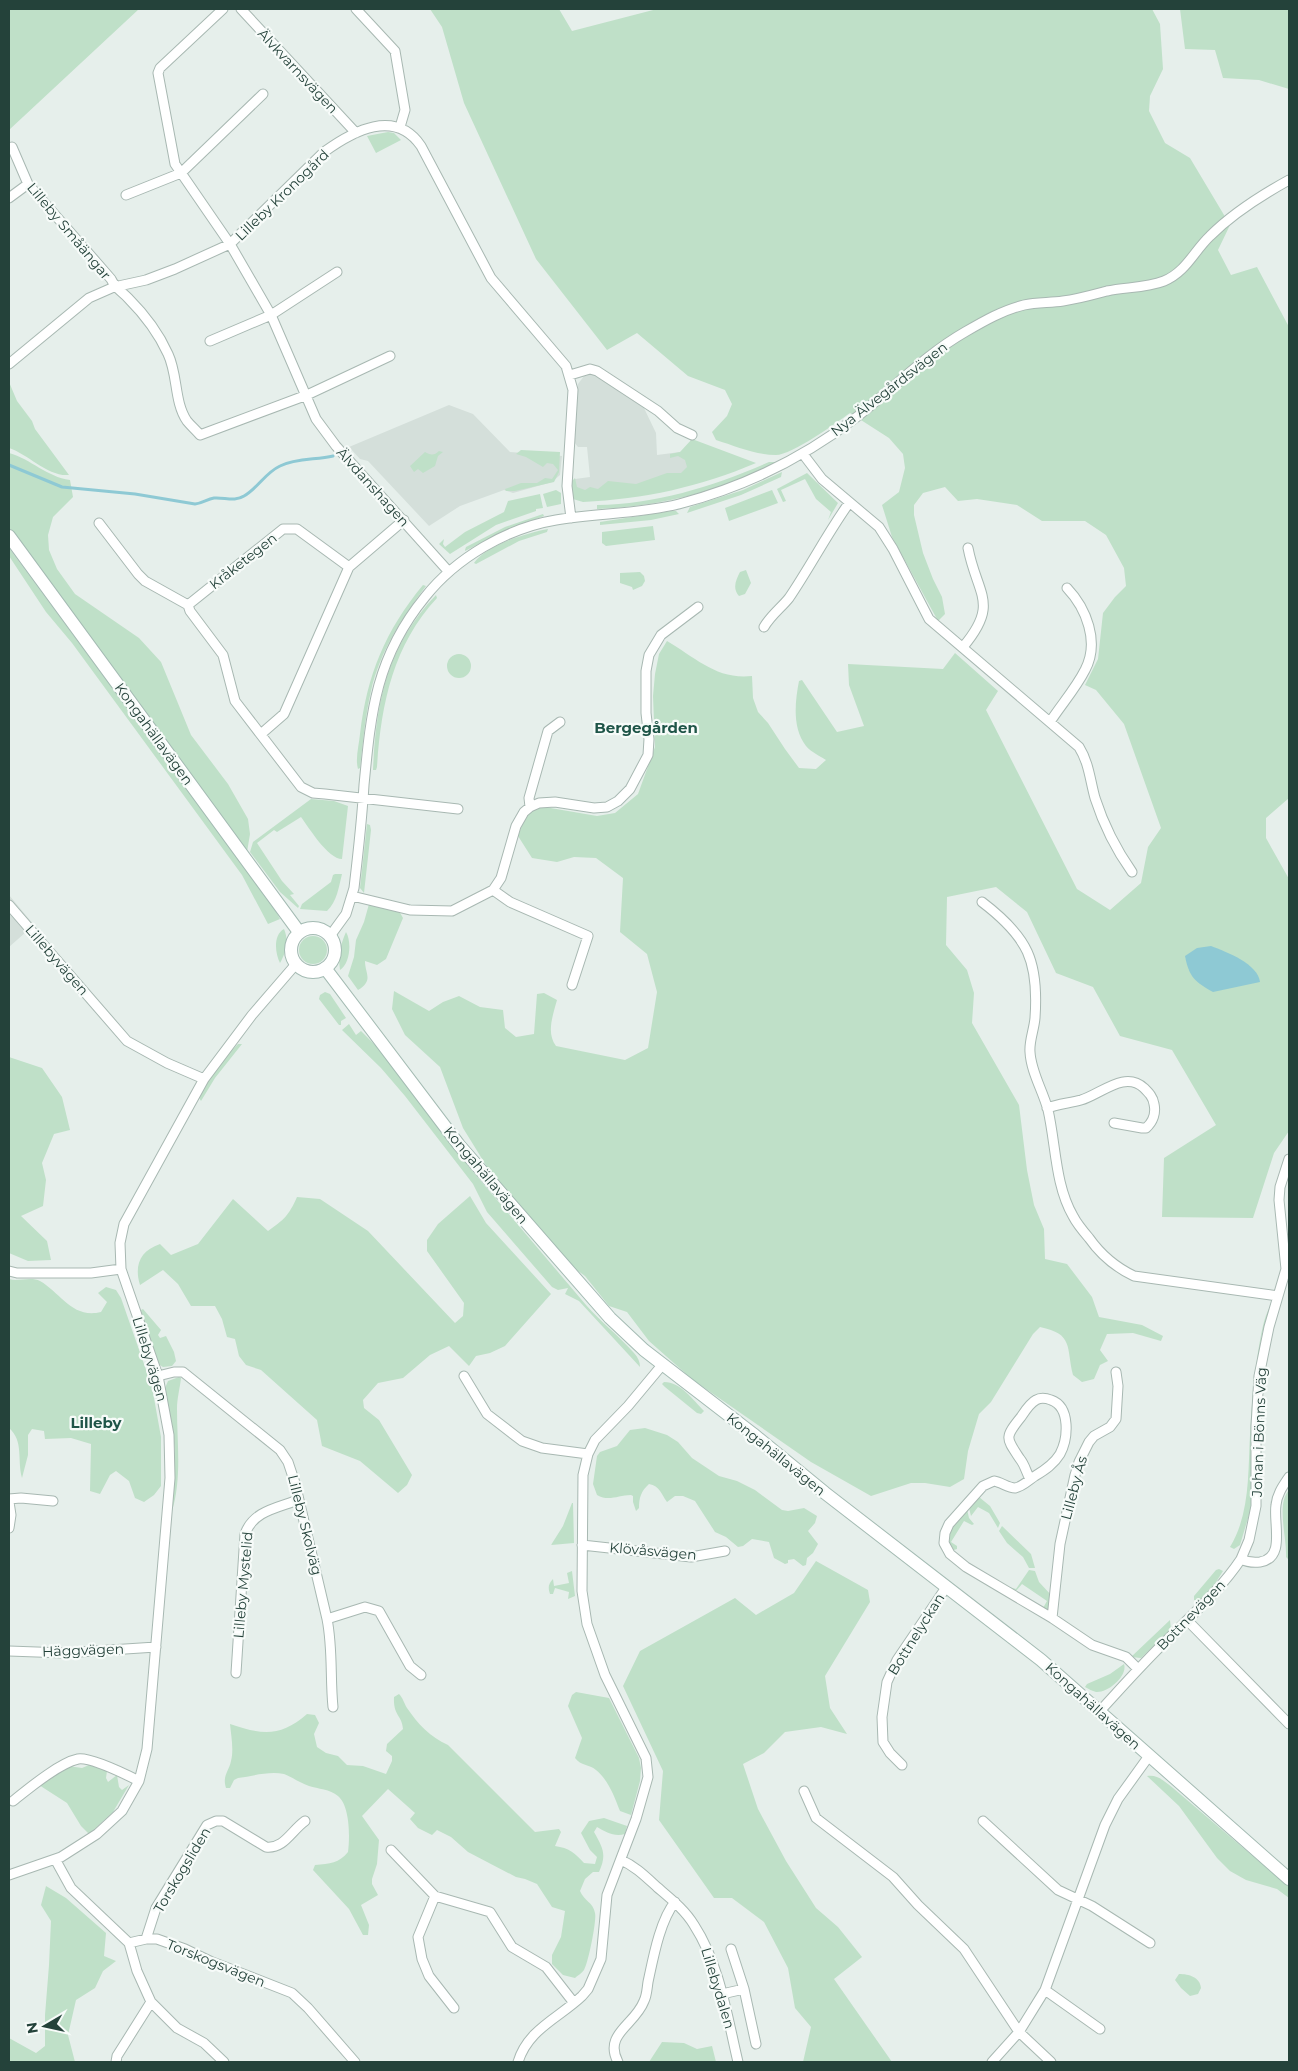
<svg xmlns="http://www.w3.org/2000/svg" width="1298" height="2071" font-family="Montserrat,sans-serif">
<rect width="100%" height="100%" fill="#e6efeb"/>
<path fill="#d4dfda" d="M593,374L643,406L656,433L657,455L680,452L715,469L646,487L573,493L575,479L590,477L587,447H578L574,442L578,384L584,376Z
M449,405L473,414L510,452L562,456L560,475L552,482L513,493L504,490L460,506L429,526L368,461L360,459L349,447Z
M9,895L34,925L9,947Z"/>
<path fill="#bfe0c8" d="M9,9H139L9,130Z
M430,9H559L572,31L657,9H1152L1160,24L1163,69L1150,96L1149,111L1165,143L1190,158L1230,225L1218,250L1231,275L1257,267L1289,327V798L1266,818V838L1289,879V1131L1274,1153L1253,1218L1162,1217L1164,1158L1216,1125L1172,1050L1120,1036L1093,987L1056,973L1027,912L996,887L947,897L946,945L967,970L974,993L972,1023L1019,1105L1027,1170L1034,1205L1044,1229L1045,1259L1067,1264L1092,1297L1099,1317L1142,1325L1163,1336L1161,1341L1133,1333L1107,1334L1100,1350L1108,1361L1100,1365L1094,1379L1082,1382L1073,1375C1066,1347 1074,1334 1040,1327L1033,1334L991,1402L979,1414L968,1451L964,1479L950,1487L925,1483H911L871,1496L811,1462L693,1380L649,1341L627,1312L609,1306L585,1276L559,1257L492,1175L463,1128L440,1067L405,1035L392,1009L394,991L429,1011L443,1002L459,996L480,1007L503,1010L505,1028L516,1037L534,1034L537,994L544,993L557,1000C553,1015 546,1033 556,1046L625,1060L648,1048L657,992L647,954L620,932L623,878L596,858L574,857L557,862L532,858L518,836L526,815L539,806L597,816L615,813L638,794L655,747L653,696L655,674L659,654L667,641C696,658 717,680 752,676L753,698L758,712L768,723L785,749L799,768L816,769L826,760C820,756 811,752 806,746C792,728 795,702 799,681L802,680L837,732L864,726L849,685L848,664L943,669L955,653L998,691L986,710L1077,889L1110,910L1141,883L1148,847L1161,828L1124,724L1096,690L1085,685L1098,659L1103,613L1115,597L1126,586L1124,568L1106,535L1085,521H1042L1017,505L977,499L958,501L945,487L923,493L914,505V515L923,553L933,579L942,597L945,614L938,621L892,537L882,505L899,492L905,468L903,454L889,438L850,413C836,423 792,455 776,455C756,455 735,446 716,440L712,432L727,416L732,404L725,390L688,376L637,333L607,350L536,259L464,103L442,27Z
M1180,9H1289V89L1259,80L1223,78L1215,50L1185,49Z
M388,132L394,133L401,140L376,153L367,136Z
M9,382L17,401L32,421L35,429L69,475C48,477 28,454 9,448Z
M692,439L756,463C700,487 644,499 583,502L573,499L570,483L575,478L577,487L585,490L590,487L598,489L608,481L636,484L667,473H681L687,467L685,460L678,456L670,458V454L680,452Z
M521,450L560,452L559,472L554,482L515,491H506L505,489L521,483H537L545,478L552,479L558,470L553,464L547,463L543,467L526,457L516,454Z
M439,451L443,452L438,456L435,466L423,473L418,469L414,472L410,466L425,452C430,455 434,456 439,451Z
M9,453C31,459 47,477 70,480L73,497L53,517L48,535L49,550L57,569L75,594L139,638L161,662L191,735L228,784L248,819L250,834L247,852L9,528Z
M769,462H776C766,469 753,474 741,479C695,497 647,507 597,509V505C657,504 714,486 769,462Z
M782,472L781,477L741,495L687,513L690,507L743,490Z
M807,473L838,503L828,520L831,512L816,499L805,479L781,490L786,501L783,502L777,489Z
M556,490L561,493V504L547,507L543,494Z
M772,490L778,503L729,521L725,508Z
M540,494L543,508L536,509V511L496,525L450,554L439,544L444,539L443,544L445,547L465,532L504,512L508,501Z
M671,511H676L679,514L651,520L600,525V522Z
M543,514L544,516L503,532L465,551V550L466,547L505,527Z
M653,526L655,540L606,546L602,543V532Z
M548,529L547,532L519,541L476,564L474,563C486,545 527,533 548,529Z
M9,548L273,906L280,919L268,924L242,875L72,643L46,612L9,556Z
M746,570L751,583L745,594L739,596C732,588 736,580 740,572Z
M640,572L644,576L645,581L642,586L633,590L632,587L620,583V573Z
M423,585L426,586C402,618 380,651 371,691C365,717 363,743 360,768L358,769C355,759 359,745 360,734C367,675 385,631 423,585Z
M436,595L437,598C393,645 381,705 377,767L376,770H373C376,702 387,646 436,595Z
M447 666a12 12 0 1 1 24 0a12 12 0 1 1-24 0Z
M311,799L334,801L348,806L342,859C328,859 309,828 301,817L277,832L274,830L257,843L282,881L294,894L290,895L299,906L298,908L280,892L250,852L253,842Z
M367,824L370,825L371,830L364,893L360,888Z
M335,874H342C339,886 337,902 327,911L300,909L302,904L331,882L333,875Z
M369,904L399,911L403,918L386,959L377,965L365,961C365,974 374,980 358,990L348,976L354,957L356,940L364,922Z
M284,929C289,940 286,953 280,963C275,953 273,935 284,929Z
M346,932C352,942 350,964 340,970C338,956 340,946 346,932Z
M299 950a14 14 0 1 1 28 0a14 14 0 1 1-28 0Z
M325,992L330,994L346,1018L341,1021V1025H339L319,999L320,995Z
M349,1024L356,1035L361,1031L377,1047L469,1167L586,1305C601,1322 619,1336 634,1353C638,1357 640,1362 640,1367L579,1301L565,1294L568,1288L558,1290L552,1287L487,1212L473,1184L405,1096L381,1068L342,1030Z
M238,1044H242L215,1078L201,1101L198,1096C209,1077 222,1059 238,1044Z
M9,1057L42,1068L62,1097L70,1130L54,1134L42,1163L46,1180L43,1206L21,1216L47,1241L51,1260L28,1261L9,1253Z
M470,1196L486,1223L551,1294L505,1346L490,1353L476,1356L469,1366L449,1346L430,1355L403,1378L378,1383L363,1400L364,1408L379,1420L412,1475L407,1485L398,1493L360,1461L322,1446L317,1420L261,1370L246,1365L239,1356L235,1339L227,1337L222,1319L215,1306H191L178,1284L163,1270L140,1285C134,1265 140,1251 160,1244L171,1255L198,1244L233,1199L268,1231C284,1220 289,1215 297,1197L320,1199L368,1231L455,1323L463,1316L464,1303L427,1251V1240L438,1224Z
M9,1279C18,1282 31,1276 40,1281C61,1293 72,1319 101,1312L107,1302L98,1293L106,1287L116,1290L121,1298L152,1387L161,1437V1486L154,1495L144,1502L135,1498L129,1481L116,1471L110,1475L100,1494L90,1491L91,1444L71,1438L45,1439L44,1431L32,1429L28,1435V1455L22,1478C17,1460 24,1441 9,1428Z
M1271,1305L1262,1334L1254,1390L1251,1508L1240,1545L1234,1549L1230,1547C1250,1514 1248,1473 1250,1435C1251,1407 1254,1380 1258,1352C1261,1336 1263,1318 1271,1305Z
M143,1309L161,1330L158,1335L160,1338L166,1336L174,1352L176,1361L172,1366L163,1367L158,1364L142,1316L141,1310Z
M179,1377L181,1378C180,1388 177,1398 177,1409C177,1443 182,1478 172,1511L175,1449L165,1388L168,1381Z
M664,1382C681,1382 693,1400 704,1411L701,1414L697,1413L665,1387L662,1384Z
M645,1428L667,1435L678,1442L692,1458L719,1476L737,1481L755,1490L782,1510L788,1511L804,1508L817,1516L815,1523L808,1531L818,1544L813,1553L807,1558L806,1565L803,1566L794,1559L788,1560V1563L785,1564L774,1558L769,1542L752,1539L743,1546L738,1547L726,1537L715,1532L695,1501L683,1496H675L667,1502C661,1494 660,1486 649,1484C641,1491 639,1498 639,1508L636,1511L633,1502V1496L631,1495C618,1495 609,1502 597,1495L593,1484L597,1456L600,1452L617,1446L630,1430Z
M1289,1490V1560L1286,1557C1287,1537 1276,1504 1289,1490Z
M979,1497L990,1506L1000,1523L998,1528L989,1513L978,1507L971,1516L969,1508Z
M572,1503H573L574,1543L551,1545L563,1526Z
M967,1509L969,1518L974,1524L972,1525L964,1521L951,1542L957,1546V1549L954,1550L949,1542C949,1528 958,1519 967,1509Z
M1002,1526L1031,1554L1035,1568H1029L1023,1557L1007,1543L999,1531Z
M816,1561L868,1590L870,1602L825,1676L830,1708L847,1734L821,1727L785,1732L764,1753L743,1764L758,1809L786,1861L816,1908L838,1927L862,1957L834,1979L892,2062H803L811,2027L795,2008L788,1968L764,1922L732,1898H714L659,1820L663,1771L623,1686L640,1651L735,1598L756,1615L794,1593Z
M1219,1569L1223,1571L1213,1587L1199,1601L1194,1600V1596L1216,1570Z
M1029,1570L1035,1571L1039,1582L1052,1596L1050,1610L1048,1611L1043,1608L1047,1601L1022,1584L1016,1591L1009,1587L1016,1589Z
M572,1571L575,1596L568,1599L569,1592L555,1588L553,1594H550C548,1588 548,1584 553,1579L554,1586L569,1583L567,1573Z
M1170,1620L1171,1629L1141,1658L1131,1657Z
M1124,1664C1128,1676 1108,1693 1096,1692C1092,1691 1089,1689 1085,1687L1087,1684L1110,1674Z
M576,1692L609,1698L639,1758L641,1768L640,1781L631,1815L620,1811C614,1796 609,1781 596,1770C589,1764 581,1766 575,1758L582,1738L568,1706L572,1695Z
M399,1694C403,1698 404,1703 407,1708C418,1724 430,1737 448,1745L535,1832L559,1829L561,1832L555,1846C569,1848 575,1853 584,1863L595,1864L597,1857L590,1850L581,1833L589,1821L604,1818L627,1826L625,1834C614,1837 606,1832 597,1827L594,1832C603,1848 607,1855 599,1872H593L585,1879L580,1891C584,1901 593,1902 595,1913C597,1920 588,1964 584,1970C582,1973 577,1976 575,1978L563,1975L552,1964V1955L561,1937L565,1911L552,1907L537,1884L525,1879L516,1877L468,1852L451,1837L437,1830L432,1835L418,1828L410,1819L415,1813L388,1789L362,1816L379,1840L377,1864L372,1879V1884L378,1895L361,1905L369,1925L368,1935H363L349,1909L313,1870L315,1865C330,1864 339,1863 348,1852C350,1837 350,1806 338,1796C330,1789 318,1789 309,1786C300,1783 292,1777 284,1774C269,1771 253,1776 238,1778L234,1780L230,1788H226C222,1776 229,1771 231,1761C234,1750 231,1735 230,1724C262,1735 281,1737 307,1714L315,1715L319,1723L314,1734L317,1747L326,1753L338,1756L347,1765L363,1766L386,1774L392,1761V1756L386,1751L387,1744L403,1729C402,1715 393,1716 394,1697Z
M89,1765L107,1771L106,1778L108,1782L117,1775L119,1787L122,1790L129,1785L113,1812L89,1834L81,1826L67,1803L39,1785L68,1766L82,1768Z
M1147,1776C1158,1774 1165,1782 1173,1788L1289,1887V1898L1277,1889L1246,1880L1230,1871L1217,1858L1179,1806Z
M46,1886L66,1898L106,1933L104,1956L116,1961L103,1971L95,1988L76,2000L68,2035L75,2062H9V2038L36,2053L45,2046V2015L49,1965L51,1921L41,1905Z
M1179,1974C1189,1974 1200,1977 1201,1988L1198,1994L1190,1996L1181,1988L1175,1980Z
M662,2042L684,2043L697,2049L712,2046L716,2062H649Z"/>
<path fill="#8ec9d4" d="M1211,946C1227,952 1258,964 1260,982L1213,992C1195,982 1189,977 1185,956L1197,948Z"/>
<g fill="none" stroke-linecap="round" stroke-linejoin="round">
<path stroke="#8ec9d4" stroke-width="3" d="M9,465L62,487L135,494L195,504C203,503 207,499 214,498C224,497 235,502 244,496C258,488 265,473 280,466C296,458 316,460 333,456"/>
<defs>
<path id="street" d="M223,9L160,68L158,73L175,164L230,244L271,315L316,419L336,446L449,572
M241,9L356,133
M356,9L395,51L405,110L400,127
M12,147L28,184L111,279C115,288 121,291 128,298C144,314 159,334 168,354C178,375 174,402 187,421C191,426 196,430 200,435L307,395L390,356
M126,195L181,173L263,94
M9,198L28,184
M210,341L271,315L337,272
M9,364L89,298L114,287L146,280L175,269L230,244L324,152C353,131 395,108 421,146L491,278L566,366L573,390L567,486L571,518
M570,375L590,369L597,371L658,411L677,428L692,435
M803,454L822,479L879,527L893,549L929,619L1079,747C1089,763 1090,780 1095,798C1104,826 1115,848 1132,872
M99,523L138,574L145,581L188,605L190,611L223,655L235,701L301,787L313,793L325,794L458,809
M188,605L283,529H297L349,567L404,520
M764,627C771,615 781,608 789,598C810,567 827,534 849,503
M963,647C1000,603 977,595 968,548
M1050,722C1061,705 1076,688 1085,670C1100,642 1086,608 1067,588
M261,734L284,714L349,567
M530,807L529,798L548,731L560,722
M493,890L510,902L588,936L572,985
M352,896L410,910L452,911L493,890L501,878L516,826L524,812L530,807L539,803L555,802L594,808L607,807L618,801L630,789L648,755L649,739L646,713V671L649,655L661,635L698,607
M982,902C1028,937 1039,961 1035,1018C1034,1030 1029,1041 1030,1052C1031,1072 1043,1091 1048,1110C1056,1145 1055,1185 1073,1216C1077,1224 1083,1231 1089,1238C1101,1255 1115,1267 1134,1276L1278,1296
M9,905L127,1041L167,1063L204,1079
M330,936L346,914L354,888C358,854 362,819 364,785C371,711 376,657 425,597C456,558 507,528 556,520C597,513 639,514 679,504C744,487 805,457 858,416C894,388 925,355 965,332C984,321 1003,310 1024,305C1037,302 1050,303 1063,301C1078,299 1092,295 1107,291C1126,287 1146,288 1164,281C1186,272 1194,251 1210,236C1233,213 1260,196 1289,180
M1047,1108C1058,1104 1070,1103 1081,1100C1101,1094 1125,1070 1144,1088C1149,1093 1153,1097 1154,1104C1156,1113 1153,1122 1146,1128H1142L1114,1123
M9,1271L17,1273H91L121,1269
M158,1376L174,1372H183L280,1450L288,1462L295,1483L327,1619L365,1607L379,1611L410,1666L421,1675
M464,1376L487,1414L522,1441L542,1448L588,1454
M1030,1479C1026,1472 1025,1465 1020,1459C1006,1438 1004,1438 1021,1417C1025,1411 1030,1403 1036,1400C1041,1397 1046,1398 1051,1400C1071,1407 1068,1439 1060,1454C1054,1464 1045,1470 1035,1476C1029,1480 1022,1487 1015,1488C1008,1488 1001,1482 994,1481L983,1486L949,1524L945,1533L944,1543L950,1554L966,1567L1052,1618L1092,1645L1126,1657L1138,1669
M9,1499L21,1498L53,1501
M9,1502L11,1515L9,1528
M582,1545L691,1557L725,1551
M1241,1559L1249,1540L1256,1506V1426L1259,1376L1269,1327L1286,1269L1279,1200L1280,1187L1289,1159
M1052,1618L1060,1544L1075,1475L1079,1462L1089,1442L1094,1436L1110,1427L1116,1419L1118,1386L1116,1372
M327,1619C333,1649 330,1678 333,1707
M1187,1620L1289,1724
M9,1651L64,1653L156,1647
M236,1673L245,1534C253,1511 277,1508 298,1500
M1099,1712C1122,1687 1144,1662 1168,1639C1194,1613 1221,1589 1241,1559C1247,1562 1252,1563 1260,1562C1286,1558 1273,1523 1276,1505C1277,1494 1283,1486 1289,1477
M902,1765L890,1753L883,1742L882,1717L887,1682L897,1660L947,1586
M804,1791L816,1818L893,1877L918,1905L964,1949L1019,2032L1051,2062
M13,1801C28,1789 59,1763 78,1759C90,1757 127,1775 139,1781
M983,1821L1058,1890L1092,1906L1150,1943
M391,1850L435,1896L490,1912L512,1947L546,1967L574,2003
M55,1859L71,1888L129,1943L137,1971L151,2002L117,2056L116,2062
M621,1860C635,1866 646,1877 657,1887C671,1899 685,1910 694,1925C720,1965 727,2016 738,2062
M9,1875L61,1857L97,1834L122,1811L139,1781L147,1749L170,1478L169,1435L158,1376L121,1269L120,1243L124,1224L204,1079L252,1015L296,964
M435,1896L418,1937L422,1959L429,1976L454,2008
M146,1939L156,1908L207,1825L216,1821H223L266,1847C284,1849 291,1831 305,1821
M129,1943L146,1939H157L185,1949L210,1961L292,1993L308,2008L355,2062
M731,1949L744,1989
M1045,1990L1100,2029
M722,1994L744,1989L756,2044
M151,2002L177,2028L204,2043L224,2062
M518,2062C528,2029 559,2018 582,1996L588,1989L601,1959L607,1895L636,1819L648,1777L646,1758L605,1675L587,1624L582,1591L583,1475L588,1454L595,1440L628,1406L663,1364
M618,2062C603,2034 635,2025 644,2001C647,1995 647,1988 648,1982C653,1959 660,1920 675,1902
M992,2062L1019,2032L1045,1990L1105,1825L1118,1799L1149,1756"/>
<path id="secondary" d="M9,536L299,932
M291 950a22 22 0 1 1 44 0a22 22 0 1 1-44 0Z
M325,968L459,1145L610,1318L644,1350L753,1434L825,1493L1041,1660L1289,1879"/>
</defs>
<use href="#street" stroke="#a8b8b2" stroke-width="11"/>
<use href="#secondary" stroke="#a4bbb3" stroke-width="14"/>
<use href="#street" stroke="#fff" stroke-width="9"/>
<use href="#secondary" stroke="#fff" stroke-width="12"/>
</g>
<g text-anchor="middle" stroke-width="4.5" stroke-linejoin="round" paint-order="stroke">
<g font-size="14" fill="#24423a" stroke="#f7fbf9">
<text transform="translate(298 71) rotate(47)" y="5">Älvkvarnsvägen</text>
<text transform="translate(282 195) rotate(-44)" y="5">Lilleby Kronogård</text>
<text transform="translate(69 231) rotate(50)" y="5">Lilleby Småängar</text>
<text transform="translate(889 389) rotate(-38)" y="5">Nya Älvegårdsvägen</text>
<text transform="translate(373 487) rotate(48)" y="5">Älvdanshagen</text>
<text transform="translate(243 561) rotate(-38)" y="5">Kråketegen</text>
<text transform="translate(154 734) rotate(54)" y="5">Kongahällavägen</text>
<text transform="translate(57 960) rotate(49)" y="5">Lillebyvägen</text>
<text transform="translate(486 1175) rotate(50)" y="5">Kongahällavägen</text>
<text transform="translate(150 1359) rotate(73)" y="5">Lillebyvägen</text>
<text transform="translate(1259 1432) rotate(-88)" y="5">Johan i Bönns Väg</text>
<text transform="translate(776 1454) rotate(39)" y="5">Kongahällavägen</text>
<text transform="translate(1074 1488) rotate(-75)" y="5">Lilleby Ås</text>
<text transform="translate(305 1525) rotate(76)" y="5">Lilleby Skolväg</text>
<text transform="translate(653 1551) rotate(5)" y="5">Klövåsvägen</text>
<text transform="translate(243 1585) rotate(-85)" y="5">Lilleby Mystelid</text>
<text transform="translate(1191 1615) rotate(-46)" y="5">Bottnevägen</text>
<text transform="translate(916 1634) rotate(-58)" y="5">Bottnelyckan</text>
<text transform="translate(83 1650) rotate(-2)" y="5">Häggvägen</text>
<text transform="translate(1093 1706) rotate(42)" y="5">Kongahällavägen</text>
<text transform="translate(182 1870) rotate(-59)" y="5">Torskogsliden</text>
<text transform="translate(216 1963) rotate(22)" y="5">Torskogsvägen</text>
<text transform="translate(718 1988) rotate(73)" y="5">Lillebydalen</text>
</g>
<g font-size="15" font-weight="bold" fill="#1f5548" stroke="#f7fbf9">
<text x="646" y="733">Bergegården</text>
<text x="96" y="1428">Lilleby</text>
</g>
</g>
<rect width="1298" height="2071" fill="none" stroke="#24423a" stroke-width="20"/>
<g transform="translate(45 2026) rotate(261)" stroke="#f7fbf9" stroke-width="4" paint-order="stroke">
<path d="M0-4L9 19L0 12L-9 19Z" fill="#24423a"/>
<text y="-8" font-size="14" font-weight="bold" text-anchor="middle" fill="#24423a">N</text>
</g>
</svg>
